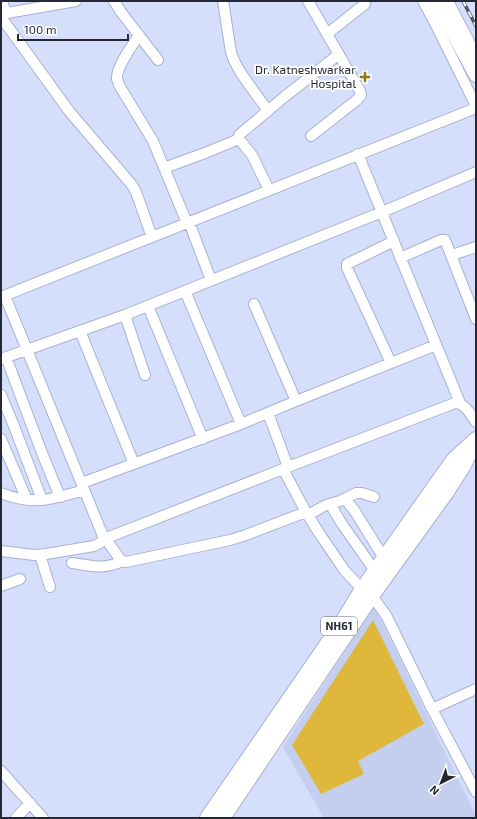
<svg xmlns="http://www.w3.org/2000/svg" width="477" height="819" font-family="'Exo 2',sans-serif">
<rect width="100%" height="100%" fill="#d5defa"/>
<path fill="#c4cfef" d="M374,606L476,816V818H324L283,747Z"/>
<path fill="#dfb83b" d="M373,620L424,724L358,761L364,774L321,794L292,745Z"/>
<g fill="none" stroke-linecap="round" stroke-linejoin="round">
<defs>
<path id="minor" d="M2,1L6,13
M114,1L121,12L158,60
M223,1L231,52C236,71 257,94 268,111
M308,1L360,91L361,95L358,99L311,136
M423,1L438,29L476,106
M448,1L476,55
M1,14L76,1
M1,17L69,111L132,185L136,192L152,237
M327,34L365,4
M139,35C132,46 116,67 117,79C118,81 119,83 119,85L153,141L187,223
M358,154L460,403
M164,168L205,153L239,139
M269,190L252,155L239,139V135L283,98L339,54
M189,222L211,280
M452,255L476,247
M400,258L441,240H445L476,319
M185,291L241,424
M5,296L103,536L105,538L109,537L283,469L288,467L455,403C465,403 470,414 476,422
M1,297L476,108
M254,304L296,401
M148,306L203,439
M125,315L145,375
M80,331L134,464
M6,357L42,453L60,497
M1,359L125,315L382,212L476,172
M391,363L347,268V264L394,241
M1,395L14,426L42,500
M268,413L288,467
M1,439L27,500
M283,469L306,512L319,533L345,571L362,589L372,596L386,615L432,709L476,792
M82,483L241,424L296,401L436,345
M1,493C32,506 54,499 84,490
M345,499L354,510L384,558
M330,504L342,524L375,571
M308,515L326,505L340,501L356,493H362L374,497
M1,551L34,555L46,554L94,546L100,543L105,538L120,559L123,561L126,562L230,540L246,535L306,512
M40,555L50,587
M72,563C93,566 102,570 123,561
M1,586L20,579
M432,709L476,689
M1,771L43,818
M16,818L30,803"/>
<path id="highway" d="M436,1L476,75
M207,818L342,622L362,589L443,474L454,459L476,439
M223,818L372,596L447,492L463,467L474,445"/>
</defs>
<use href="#minor" stroke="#a7b2d3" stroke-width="12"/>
<use href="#highway" stroke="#a7b2d3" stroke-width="16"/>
<use href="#minor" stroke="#fff" stroke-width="10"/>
<use href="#highway" stroke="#fff" stroke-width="14"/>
<defs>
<path id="rail" d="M463,1L476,26"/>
</defs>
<use href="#rail" stroke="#515667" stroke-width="3.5"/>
<use href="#rail" stroke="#fff" stroke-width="2" stroke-dasharray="6" stroke-linecap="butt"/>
</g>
<path fill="#92771d" stroke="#fff" stroke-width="1.5" d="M363 71h4v4h4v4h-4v4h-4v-4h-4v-4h4z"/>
<g text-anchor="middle" stroke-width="3.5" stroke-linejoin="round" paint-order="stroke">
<rect fill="#fff" stroke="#666872" stroke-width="1" x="321" y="617" width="36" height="18" rx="3"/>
<g font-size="11" font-weight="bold" fill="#242835">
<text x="339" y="630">NH61</text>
</g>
<g font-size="12" fill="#242835" stroke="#fff" text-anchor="end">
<text x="356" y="74">Dr. Katneshwarkar<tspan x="356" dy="14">Hospital</tspan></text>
</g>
</g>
<rect width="477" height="819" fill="none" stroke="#242835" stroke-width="4"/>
<g transform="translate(441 783) rotate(222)" stroke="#ffffff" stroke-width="3" paint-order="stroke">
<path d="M0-3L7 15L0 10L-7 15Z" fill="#242835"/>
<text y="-6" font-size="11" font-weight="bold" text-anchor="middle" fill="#242835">N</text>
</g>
<path d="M18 34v6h110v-6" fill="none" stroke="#242835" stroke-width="2"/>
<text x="24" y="34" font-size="12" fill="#242835" stroke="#ffffff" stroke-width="3" paint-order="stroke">100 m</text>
</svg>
